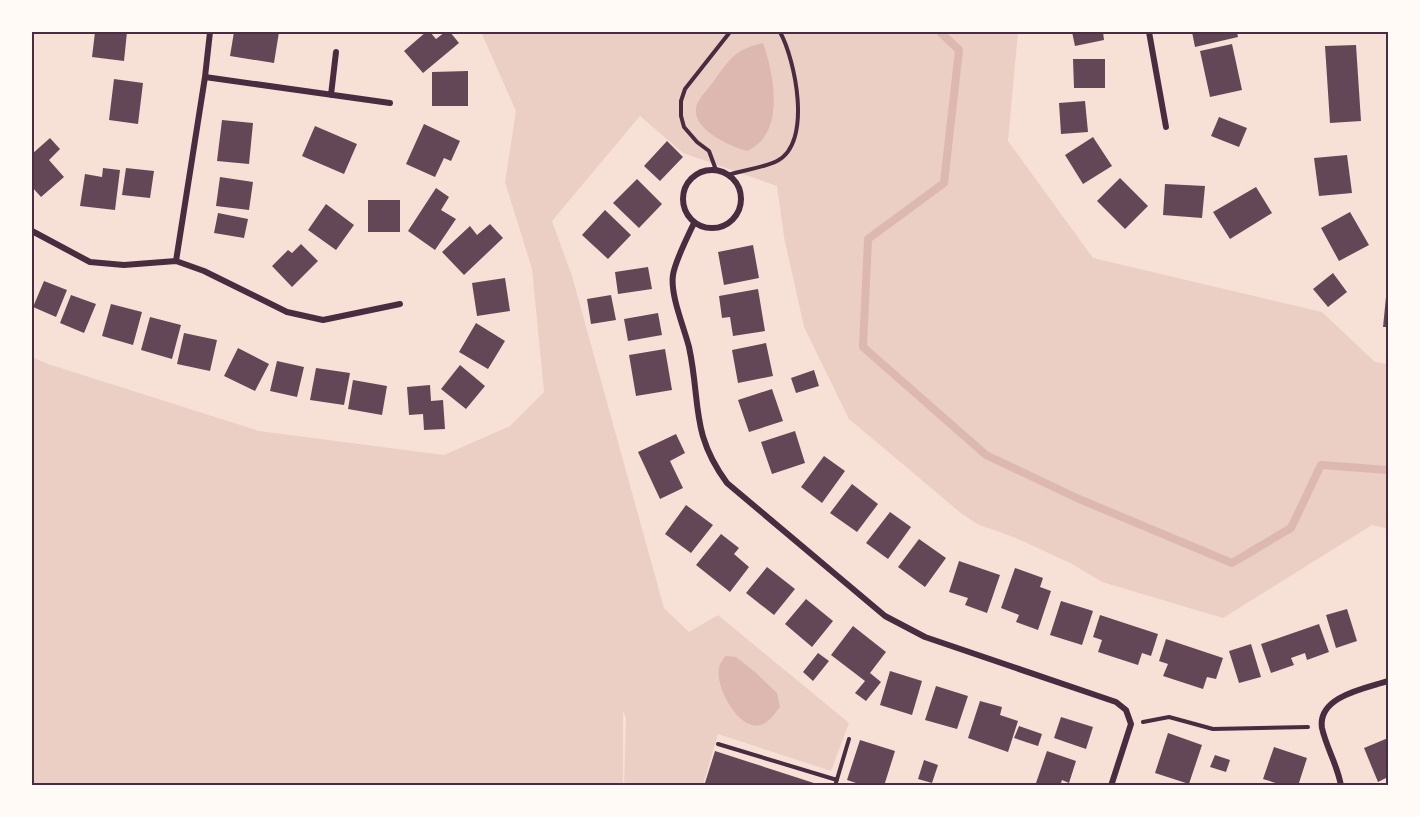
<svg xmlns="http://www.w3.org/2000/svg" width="1420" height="817" font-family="Manrope,sans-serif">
<rect width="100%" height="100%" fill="#f7e1d7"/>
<path fill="#ebcfc5" d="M481,32H1018L1008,141L1093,258L1322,312L1375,362L1388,364V529L1372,525L1223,618L1102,582L1072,564L1016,538L977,524L962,514L849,419L804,327L784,237L777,186L683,153L640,116L552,221L572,276L664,608L689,632L718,615L849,723L831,771L718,734L703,785H624L626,718L623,711V785L32,786V357L48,364L259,431L444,455L510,426L544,392L532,269L505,182L516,111Z"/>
<path fill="#dcb8b0" d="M763,43C774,74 786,134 747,151C730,146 688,128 697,104C701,96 708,89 714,81C729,59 736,49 763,43Z
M725,656L736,657L755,672L777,693L780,707C775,713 770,721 763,724C741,735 715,688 719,669C719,664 723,660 725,656Z"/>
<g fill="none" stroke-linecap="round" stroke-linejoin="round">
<path stroke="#dcb8b0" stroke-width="8" d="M940,32L959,50L944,183L868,239L863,347L986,455L1079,499L1232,563L1291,528L1321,465L1388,470"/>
</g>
<path fill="#644757" d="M95,32H127L124,61L92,57Z
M234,32H279L274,63L230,56Z
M426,32H430L436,39L445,32H450L459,43L423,73L404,51Z
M1072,32H1103L1104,40L1075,46Z
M1192,32H1237L1238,37L1195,47Z
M1232,44L1242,90L1210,97L1200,51Z
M1356,45L1361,121L1330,123L1325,46Z
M1073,59H1105V88H1074Z
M468,71V106H432V72Z
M114,79L143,83L138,124L109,120Z
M1085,101L1088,132L1061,134L1059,103Z
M1219,117L1247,128L1239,147L1211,136Z
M222,120L253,123L249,164L217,161Z
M424,124L460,141L451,161L444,158L435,177L406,164Z
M315,126L357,144L344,174L302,156Z
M1093,137L1112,166L1083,184L1065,155Z
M50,138L60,149L49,160L64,177L41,197L32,187V154Z
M667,141L683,157L660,181L644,166Z
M1347,155L1352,193L1319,196L1314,158Z
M103,168L120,170L115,210L80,206L85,174L102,177Z
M126,168L154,171L150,198L122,195Z
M220,177L253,182L249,210L216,206Z
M1120,178L1148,206L1125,229L1097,201Z
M637,179L662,204L639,228L613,203Z
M1165,184L1205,186L1202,218L1163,215Z
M1256,187L1272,213L1230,239L1213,212Z
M436,188L449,197L441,210L456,219L435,250L408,231Z
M368,200H400V232H368Z
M326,204L354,225L336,250L308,230Z
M605,210L631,235L608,259L582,235Z
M1350,212L1369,245L1339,261L1321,228Z
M218,213L248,219L244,238L214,233Z
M490,224L503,238L464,275L442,252L470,226L477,235Z
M301,244L318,261L292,287L272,266L288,250L292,253Z
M753,245L759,278L724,285L718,252Z
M648,267L652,289L618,294L615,272Z
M1333,273L1347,292L1328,307L1313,289Z
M505,278L510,311L477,316L472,283Z
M44,281L67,290L56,317L33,307Z
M758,289L765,331L733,336L730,317L722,318L719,296Z
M71,295L96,304L84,333L60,323Z
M611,295L616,320L591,324L587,299Z
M1386,297H1388V327H1383Z
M111,304L142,312L133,345L102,336Z
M658,313L662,335L628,341L624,319Z
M150,317L181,325L172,359L141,350Z
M476,323L505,341L488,369L459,352Z
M184,333L217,340L210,371L177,364Z
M766,343L773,376L738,383L732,350Z
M238,348L269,364L255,391L224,376Z
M665,349L672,390L636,396L629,355Z
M277,361L304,367L297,397L270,391Z
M460,365L485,386L466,409L441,389Z
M316,368L350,373L344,405L310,400Z
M814,370L819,386L796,393L791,378Z
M353,380L387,386L382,415L348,409Z
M430,385L431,401L443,400L445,429L424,430L423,414L409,415L407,387Z
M772,389L783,421L749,432L738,400Z
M795,431L805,463L772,474L761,442Z
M676,434L685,453L670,461L683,488L660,499L638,452Z
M824,456L845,471L822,503L801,487Z
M852,484L878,504L857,532L830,513Z
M686,505L713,525L691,553L665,534Z
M890,512L911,527L888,559L866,543Z
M721,534L739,548L734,554L749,567L730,592L696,565Z
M919,539L946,558L925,587L898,567Z
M959,561L1000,575L987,613L965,605L968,598L949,592Z
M767,567L795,589L774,615L746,593Z
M1015,568L1043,578L1040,587L1051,591L1038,630L1016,622L1019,615L1001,608Z
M806,599L833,621L812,647L785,624Z
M1061,601L1093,611L1082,645L1050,635Z
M1347,609L1357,641L1336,648L1326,615Z
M1100,615L1158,634L1151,656L1142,653L1138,665L1098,652L1102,640L1093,637Z
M1319,624L1329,652L1307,660L1305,653L1291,658L1294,665L1271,673L1261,644Z
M853,626L886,652L870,673L881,682L866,701L855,693L865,681L831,655Z
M1166,639L1223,658L1216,679L1207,677L1203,689L1163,676L1168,664L1159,661Z
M1251,644L1261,677L1239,683L1229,651Z
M818,653L829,661L813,681L803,672Z
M890,671L922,681L912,715L880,705Z
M936,686L968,696L957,729L925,720Z
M980,701L1002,707L1000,715L1018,721L1008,752L968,738Z
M1061,717L1093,727L1086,749L1054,738Z
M1019,726L1042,734L1038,746L1014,738Z
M1168,733L1202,745L1189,784L1155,773Z
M1388,738V777L1378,782L1364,748Z
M860,740L895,751L884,786H865L847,780Z
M1274,747L1307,758L1298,786H1285L1263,779Z
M715,751L820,785V786H713L705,783Z
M1047,751L1076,761L1069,783L1062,780L1060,786H1035Z
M1215,755L1230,760L1226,772L1210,767Z
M924,760L938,765L932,783L918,779Z"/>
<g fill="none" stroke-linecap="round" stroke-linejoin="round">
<path stroke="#4a2c40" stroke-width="4" d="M716,170L709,151L697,142L684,127L681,116V101L685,89L730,32
M728,175C743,170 763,168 777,161C813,143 795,59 780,32
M1143,722L1169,717L1213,729L1308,727
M718,744L837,780
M835,786L849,739"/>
<path stroke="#4a2c40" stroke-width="6" d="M1149,32L1166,127
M205,77L390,103
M331,95L336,52
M683 199a29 29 0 1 1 58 0a29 29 0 1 1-58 0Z
M694,223C688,236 675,261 673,275C670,295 684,327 689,347C701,402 690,433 727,483L885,616L925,637L1116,702L1126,710L1131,724L1111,786
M32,231L90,262L124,265L176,261L204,271L287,312L323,320L400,304
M176,261L205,77L210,32
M1341,786C1338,766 1326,747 1322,728C1317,696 1367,688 1388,681"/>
</g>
<rect width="1420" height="817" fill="none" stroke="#fffaf5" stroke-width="66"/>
<rect x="33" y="33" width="1354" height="751" fill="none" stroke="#4a2c40" stroke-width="2"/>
</svg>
